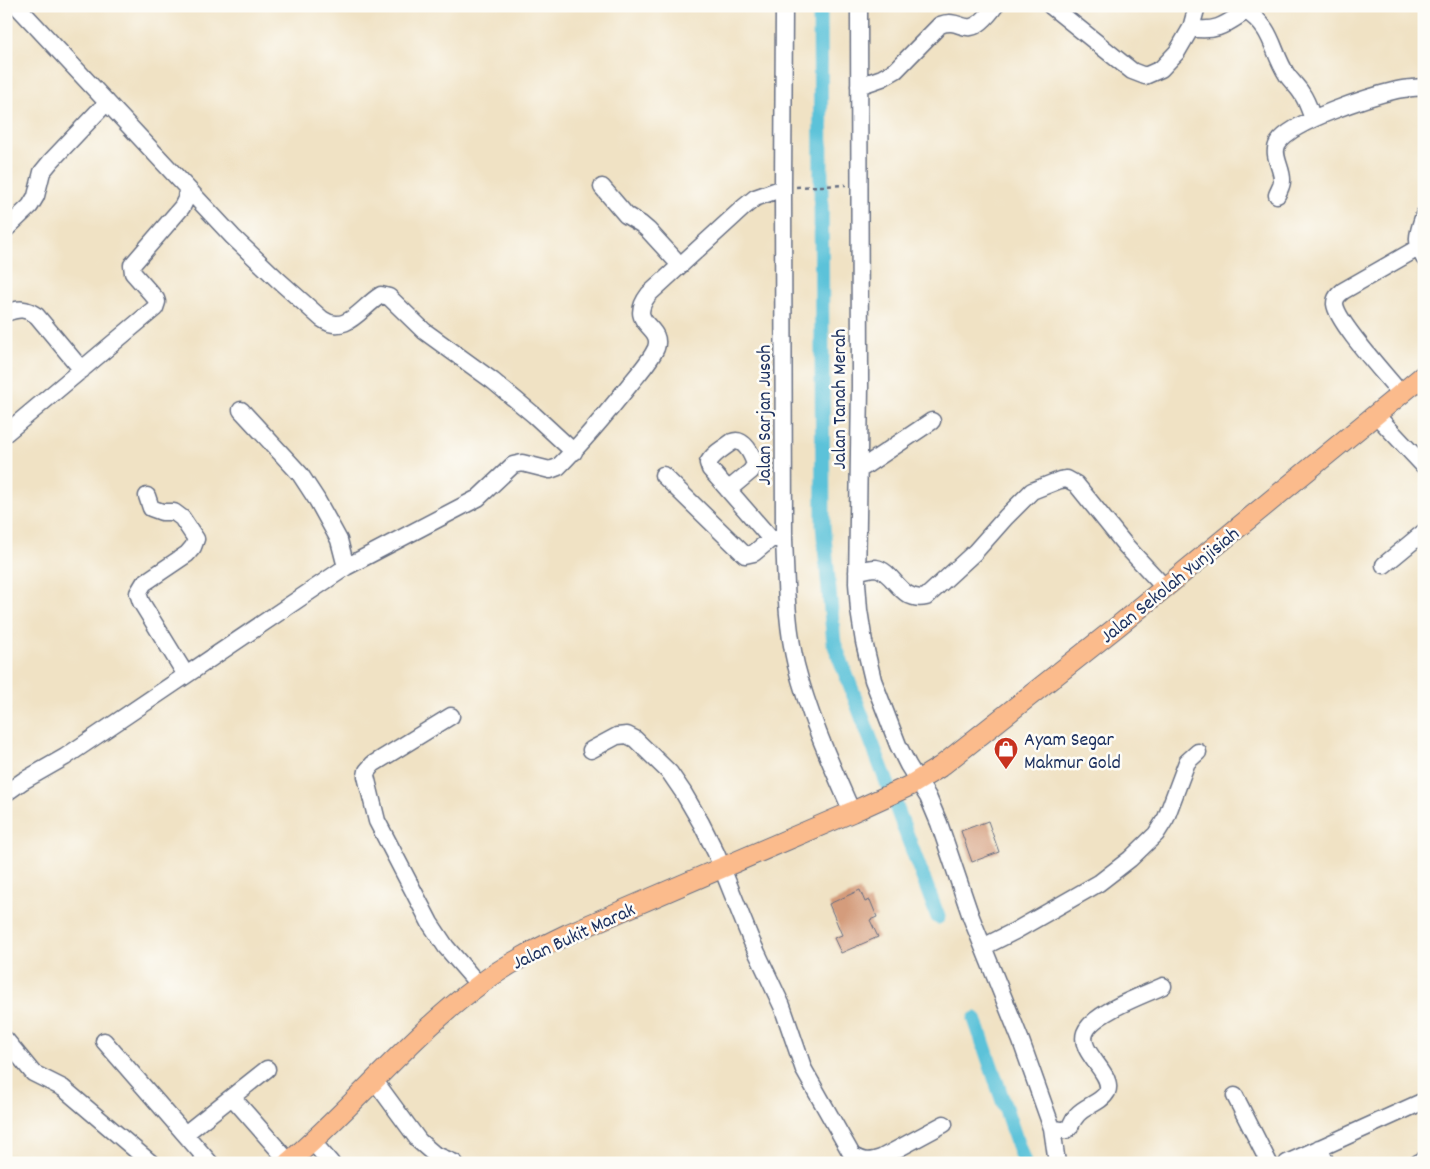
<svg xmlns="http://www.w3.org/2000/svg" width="1430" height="1169" font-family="Dekko,sans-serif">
<rect width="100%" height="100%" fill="#fdfcf7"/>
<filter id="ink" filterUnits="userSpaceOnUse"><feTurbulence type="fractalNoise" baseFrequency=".02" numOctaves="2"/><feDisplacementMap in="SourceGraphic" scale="10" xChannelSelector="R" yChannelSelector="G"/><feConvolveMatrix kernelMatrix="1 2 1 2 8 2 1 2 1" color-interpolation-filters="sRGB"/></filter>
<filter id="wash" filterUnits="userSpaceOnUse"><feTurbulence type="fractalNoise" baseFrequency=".0096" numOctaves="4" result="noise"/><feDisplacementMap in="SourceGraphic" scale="20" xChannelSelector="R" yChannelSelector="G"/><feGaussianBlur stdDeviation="1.12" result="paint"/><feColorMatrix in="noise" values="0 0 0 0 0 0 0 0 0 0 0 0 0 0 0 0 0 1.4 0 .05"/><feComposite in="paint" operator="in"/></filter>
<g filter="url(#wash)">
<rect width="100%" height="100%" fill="#f0e2c4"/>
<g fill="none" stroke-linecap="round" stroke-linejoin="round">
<path stroke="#5cc2d9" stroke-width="15" d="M820,6L823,526L834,643L938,917
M975,1019L1024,1163"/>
</g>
<g id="blocks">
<path fill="#d49c7b" d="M988,821L999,852L972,862L961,831Z
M860,890L865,902L870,900L877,917L870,920L878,937L841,953L834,938L842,935L829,904Z"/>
</g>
</g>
<g filter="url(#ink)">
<use href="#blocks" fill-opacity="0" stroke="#666e82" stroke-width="1"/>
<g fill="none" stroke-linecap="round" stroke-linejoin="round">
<defs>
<path id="minor" d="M17,6L233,237L277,279L322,319C346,336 361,307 381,295L389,297L424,331L493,381L534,415L574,452
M784,6L783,188L784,539C786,580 786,624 796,665C809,716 831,764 852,812
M859,6L860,386L857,583L859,610L864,642L873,680L898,745L908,765L928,797L939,823L971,917L1021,1041L1052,1128L1057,1163
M1051,6L1132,71L1145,76L1161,69L1177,52L1191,28L1197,6
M1246,11C1274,29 1271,50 1287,75C1292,82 1298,87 1302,94C1307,101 1310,111 1313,119
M1191,28C1216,33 1226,24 1246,11L1247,6
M859,86L882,78L896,70L940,25C956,19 961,29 971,27C981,25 990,13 995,6
M602,187L626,215L641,224L648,230L680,265
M1277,195C1279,190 1282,186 1282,181C1283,169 1271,155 1278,143C1292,121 1371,96 1397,90C1406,88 1415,88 1424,87
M1424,215C1418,233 1414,241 1424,258
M6,229L30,206L36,196L42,172L51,161L107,102
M6,313C19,308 26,308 37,316L82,370
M1401,394C1387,376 1337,323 1335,304C1335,298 1338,295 1343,291L1418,248
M241,410L300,474L317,500L339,540L346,567
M1375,414L1424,466
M6,433L155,308L157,302L156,299L133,273L132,265L182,207L186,199L187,189
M859,470L932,421
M663,475L745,555L754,553L771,539H782
M728,490L751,471L755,464C752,455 744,437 732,442C729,444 725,447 722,449C716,453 712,456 708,463L710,469L771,539
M147,496L151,508L162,512H174L182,518L196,539L193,547L187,554L144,583L138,593L141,602L186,675
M1384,565L1424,532
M857,572C863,570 870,568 876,568C894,571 900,603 926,597L975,552L1006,517L1032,491L1060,480L1067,479L1076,484L1126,546L1165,588
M451,716L373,764L367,771L366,776L377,821L430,923L446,947L479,985
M591,750L617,736L627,735L635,739L670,773L683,792L701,823L716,853L751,940L782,1006L804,1070L852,1155C863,1162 869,1162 881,1158L944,1124
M6,793L23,781L65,757L346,567L478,498L513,465L522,463L550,470L558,467C584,441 608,412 631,383C639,373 651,360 656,348C664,325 625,325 649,294L744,207L755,198L783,188
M983,947L1015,931L1099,883L1130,859L1156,834L1166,818L1187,762L1198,752
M6,1040L33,1073L63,1088L151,1163
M104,1041L210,1163
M375,1081L419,1141L434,1154L455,1163
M1235,1096L1269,1163
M232,1097L289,1162
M1052,1128C1075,1134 1066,1127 1077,1115C1084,1106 1101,1103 1107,1092C1115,1074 1078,1053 1085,1033C1092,1013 1144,995 1163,986
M185,1134L267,1069
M312,1141L331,1163
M1319,1148L1326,1163
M1287,1163L1424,1101
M1418,1163L1424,1160"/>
<path id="major" d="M288,1163C354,1107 410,1036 479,985C507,964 537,949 568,934L852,812L909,786L940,767L1118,626L1424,375"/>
</defs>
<use href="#minor" stroke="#666e82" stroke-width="19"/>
<use href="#major" stroke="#666e82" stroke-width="22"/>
<path stroke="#666e82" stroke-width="2.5" stroke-dasharray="4 4" stroke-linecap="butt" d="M796,187L846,185"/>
<use href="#minor" stroke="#fff" stroke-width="16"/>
<use href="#major" stroke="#fbbb8c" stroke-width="20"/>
</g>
</g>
<defs>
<symbol id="shop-pin" viewBox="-11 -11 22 30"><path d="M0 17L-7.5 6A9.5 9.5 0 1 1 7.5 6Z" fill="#c8321e" stroke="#fdfcf7"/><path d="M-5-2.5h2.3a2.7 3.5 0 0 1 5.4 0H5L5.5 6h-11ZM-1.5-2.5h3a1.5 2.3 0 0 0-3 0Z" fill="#fff"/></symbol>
</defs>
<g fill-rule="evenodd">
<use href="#shop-pin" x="992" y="735" width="28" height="38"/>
</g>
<g text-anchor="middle" stroke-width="5" stroke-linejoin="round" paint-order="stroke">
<g font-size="20" fill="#1b2f5e" stroke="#fdfcf7">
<text transform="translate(838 399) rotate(-90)" y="7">Jalan Tanah Merah</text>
<text transform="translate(763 415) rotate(-90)" y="7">Jalan Sarjan Jusoh</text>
<text transform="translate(1169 584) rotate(-39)" y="7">Jalan Sekolah Yunjisiah</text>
<text transform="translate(573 935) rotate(-25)" y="7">Jalan Bukit Marak</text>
</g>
<g font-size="20" fill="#1b2f5e" stroke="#fdfcf7" text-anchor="start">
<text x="1024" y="745">Ayam Segar<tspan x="1024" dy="23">Makmur Gold</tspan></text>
</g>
</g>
<rect width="1430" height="1169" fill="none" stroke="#fdfcf7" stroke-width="25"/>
</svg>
